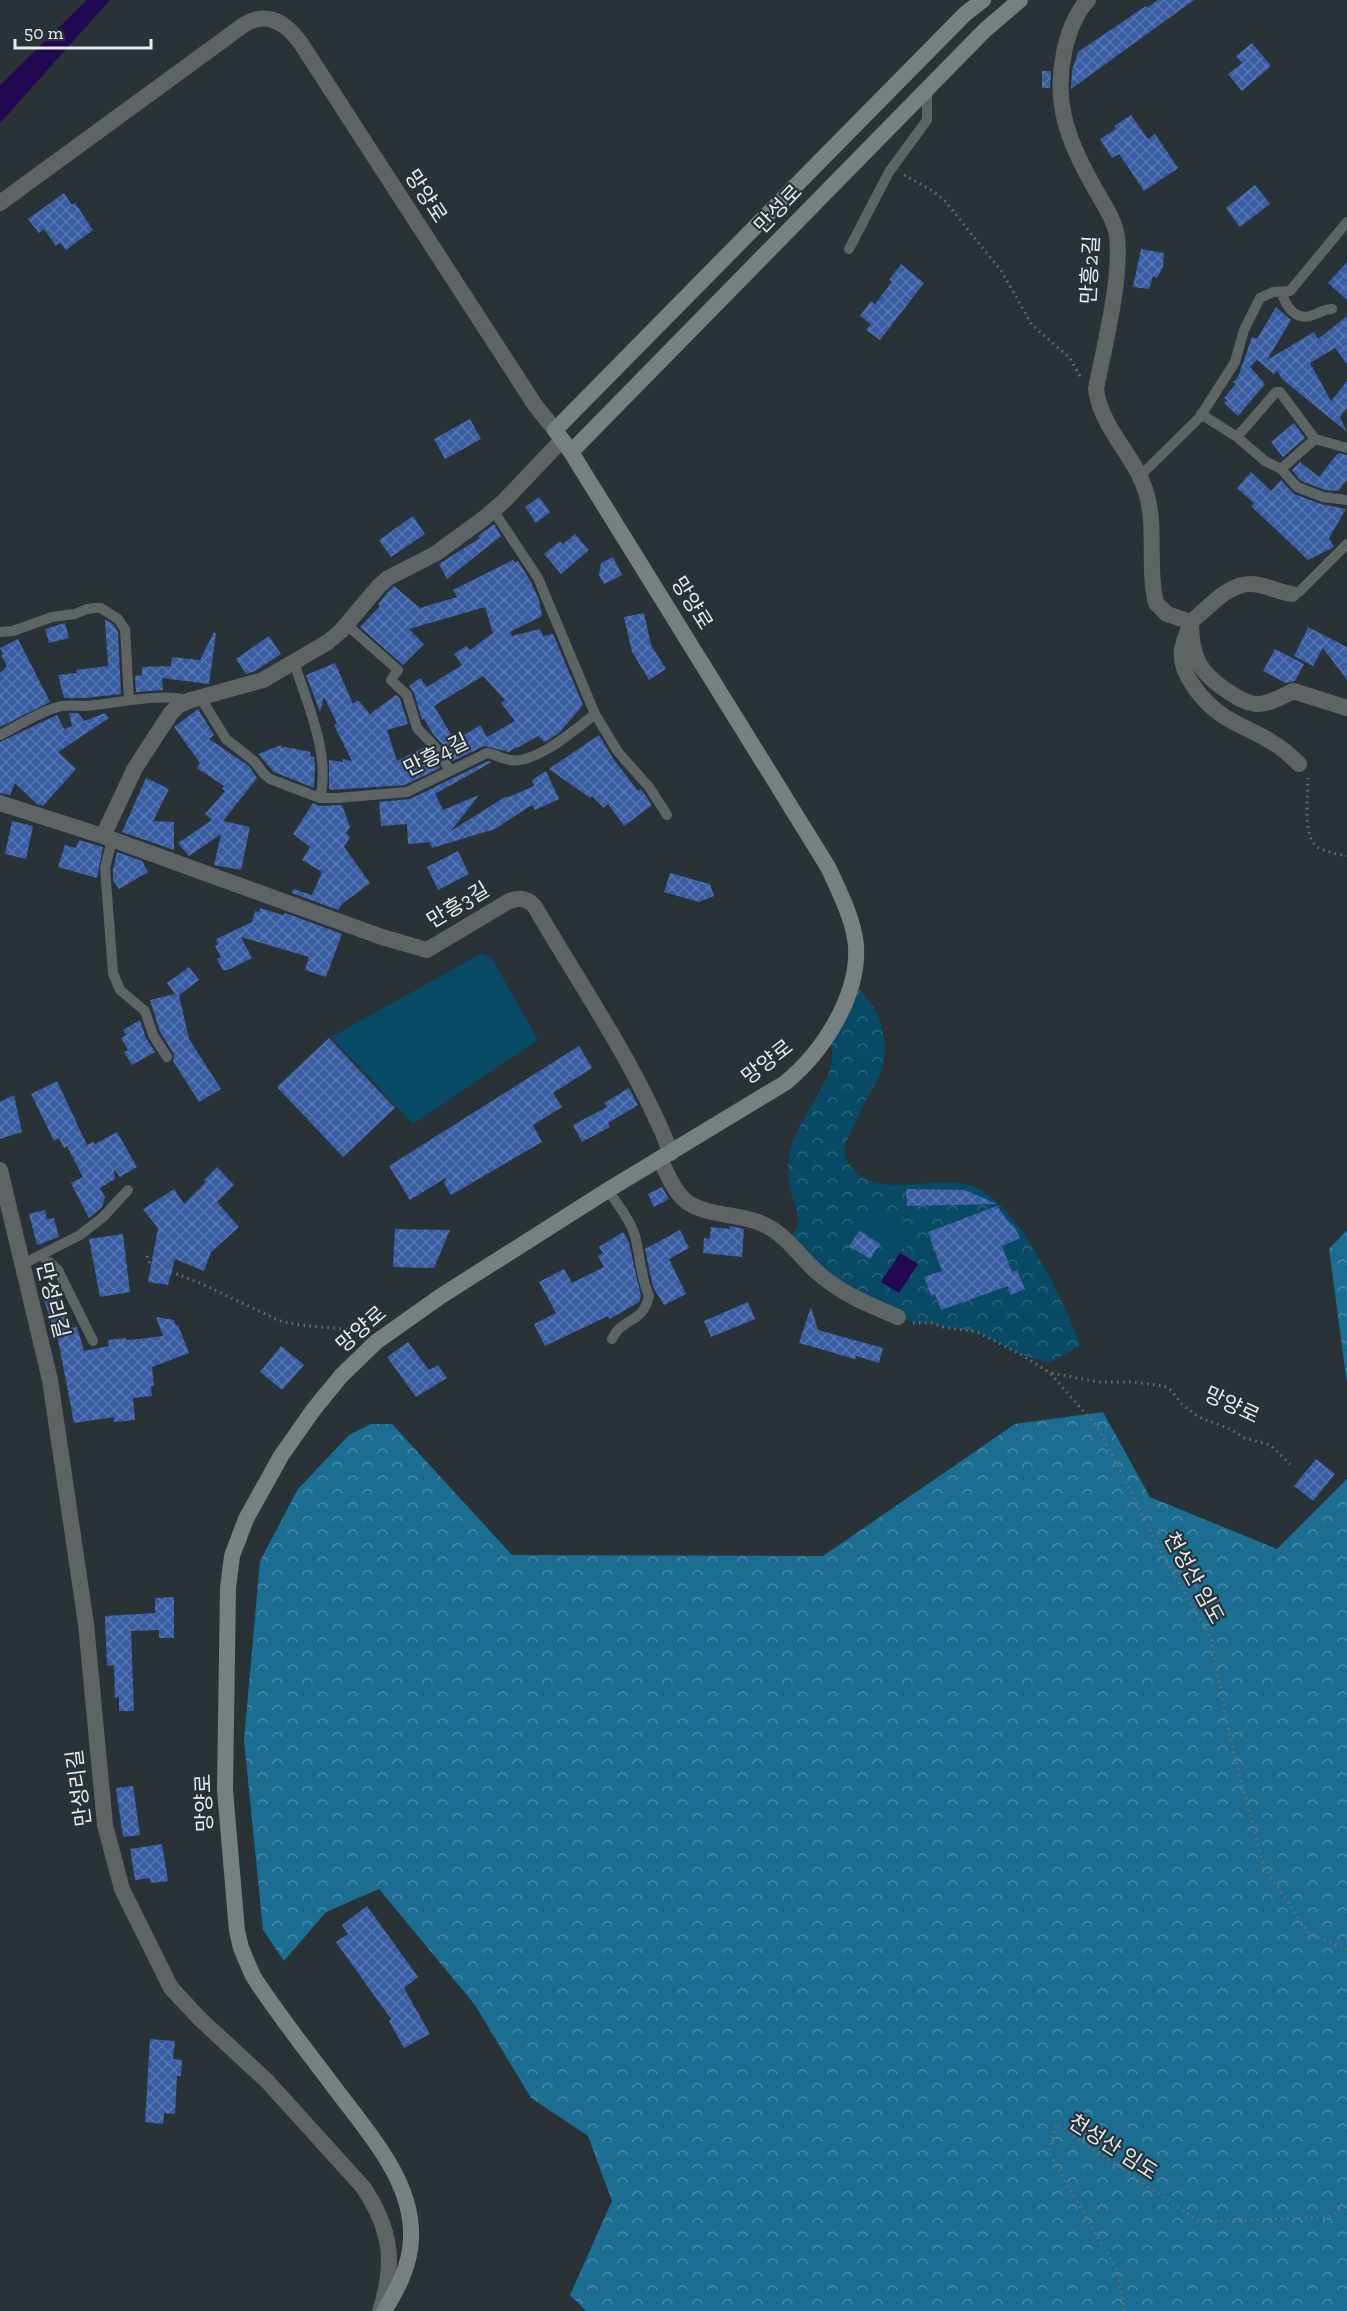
<svg xmlns="http://www.w3.org/2000/svg" width="1347" height="2311" font-family="'Zilla Slab','Noto Sans KR',serif">
<defs>
<pattern id="forest-crowns" width="20" height="18" patternUnits="userSpaceOnUse" patternTransform="scale(1.5)"><rect width="20" height="18" fill="#1b6d92"/><path d="M2 6a3 3 0 1 1 6 0M12 15a3 3 0 1 1 6 0" fill="none" stroke="#4789a7"/></pattern>
<pattern id="park-crowns" width="20" height="18" patternUnits="userSpaceOnUse" patternTransform="scale(1.5)"><rect width="20" height="18" fill="#084965"/><path d="M2 6a3 3 0 1 1 6 0M12 15a3 3 0 1 1 6 0" fill="none" stroke="#2c637b"/></pattern>
<pattern id="building-cross-hatch" width="8" height="8" patternUnits="userSpaceOnUse" patternTransform="scale(1.5)"><rect width="8" height="8" fill="#395da2"/><path d="M0 0l8 8M0 8l8-8" fill="none" stroke="#5674af"/></pattern>
</defs>
<rect width="100%" height="100%" fill="#293237"/>
<path fill="url(#forest-crowns)" d="M1347,1230V1383L1329,1249Z
M1103,1412L1150,1497L1277,1549L1347,1479V2311H586L570,2295L612,2201L588,2136L531,2098L475,2005L379,1889L326,1912L284,1961L263,1930L244,1740L260,1561L298,1489L349,1435L371,1424H392L512,1555L823,1556L1015,1424Z"/>
<path fill="url(#park-crowns)" d="M852,983C878,1004 892,1037 881,1071C879,1079 873,1088 868,1096C860,1113 852,1129 844,1147C853,1213 941,1168 979,1189C1027,1216 1059,1296 1081,1345L1049,1363L1022,1355L977,1332L943,1327L932,1323H914L841,1290L792,1235C805,1221 794,1206 791,1191C789,1182 788,1172 788,1163C789,1135 818,1099 829,1073C834,1058 833,1048 828,1033Z"/>
<path fill="#084965" d="M482,953L491,957L538,1040L413,1124L331,1037Z
M878,1208L917,1230L905,1250L867,1228Z"/>
<path fill="#220852" d="M87,0H110L0,123V85Z
M900,1253L918,1264L899,1293L881,1282Z"/>
<path fill="url(#building-cross-hatch)" fill-rule="evenodd" d="M1158,0H1194L1071,89L1072,71L1078,52L1146,6L1147,8Z
M1252,43L1271,66L1242,91L1228,74L1242,63L1236,56Z
M1042,71H1051L1050,88H1042Z
M1131,115L1148,139L1155,134L1178,168L1144,191L1119,154L1112,158L1100,139L1116,129L1114,126Z
M1255,185L1270,204L1240,227L1226,208Z
M64,193L72,205L75,203L93,230L66,250L60,243L56,246L44,229L39,233L28,219Z
M1141,249L1164,253L1163,267L1157,278L1153,276L1149,289L1133,287Z
M1347,262V300L1328,283Z
M901,264L924,283L880,340L866,330L871,324L860,316L871,301L875,304L892,282L889,280Z
M1276,307L1291,320L1267,360L1314,332L1318,339L1347,316V364L1335,348L1310,363L1331,401L1347,381V408L1340,417L1347,432L1282,379L1277,371L1274,374L1257,360L1250,367L1265,384L1238,416L1224,403L1227,400L1224,398L1236,384L1233,382L1238,377L1252,337L1257,339Z
M470,419L481,439L445,459L434,439Z
M1294,423L1305,438L1283,457L1271,442Z
M1338,453L1347,455V480L1338,491L1325,490L1301,481L1292,470L1300,462L1319,477Z
M1251,472L1271,491L1281,480L1294,494L1321,504L1346,509L1329,538L1334,547L1308,560L1251,506L1254,503L1237,488Z
M539,497L550,512L536,523L525,507Z
M413,516L425,534L391,557L379,540Z
M494,524L501,536L447,579L439,564L480,538L478,536Z
M575,534L589,550L561,574L544,554L560,541L563,544Z
M613,557L622,575L604,584L599,575L601,563Z
M513,560L515,563L518,561L531,582L539,600L542,616L510,632L512,636L540,629L543,636L553,634L583,705L559,733L545,742L538,736L517,748L516,747L509,752L484,746L453,761L444,746L433,734L424,719L422,720L414,693L409,686L420,678L427,687L462,665L454,654L466,646L470,650L493,633L485,607L409,629L424,644L403,665L360,627L380,606L378,604L387,593L394,586L420,608L457,597L453,590ZM483,676L505,700L501,703L515,721L487,737L480,725L455,741L434,706Z
M644,613L651,645L666,669L649,680L632,652L624,617Z
M105,619L113,624L118,632L121,694L85,698H64L58,675L77,673L76,670L108,666Z
M65,623L69,638L49,643L45,629Z
M1306,626L1347,647V680L1323,648L1313,666L1294,656L1308,628Z
M214,632L216,633L209,684L162,678L163,690L136,692L135,676L144,675H142V667L171,666L172,657L200,660Z
M269,636L281,654L255,671L246,674L236,659Z
M18,639L50,702L0,727V673L7,666L1,655L3,654L0,648Z
M1275,649L1304,664L1295,681L1286,683L1263,671Z
M335,663L353,704L358,700L370,714L396,695L400,699L408,724L387,730L397,761L425,747L440,768L405,785L329,790V760L343,762V759L352,761L334,725L337,723L324,697L320,712L306,675Z
M198,709L214,735L209,739L249,766L257,778L223,821L250,827L241,870L214,865L221,834L189,856L178,843L212,820L205,814L225,791L222,789L224,786L197,768L200,763L174,727Z
M69,713H78L84,721L105,713L109,718L58,752L76,769L43,806L37,804L15,783L10,795L0,793V742L57,715L64,729L72,726Z
M599,735L612,757L638,791L641,789L643,792L652,805L624,826L608,804L604,808L592,796L590,798L549,769Z
M281,745L282,748L285,747L311,752L310,756L314,757L315,765L314,788L274,772L258,754Z
M488,761L492,762L435,794L443,810L479,795L451,831L505,797H509L534,786L532,780L546,771L559,799L535,810L532,805L495,829L432,848L430,843L433,842L408,844L407,824L381,826L379,802L410,799Z
M146,778L169,789L153,821L174,822V850L122,832Z
M313,803L320,806L342,805L350,827L346,833L350,837L344,847L370,883L342,904L338,910L292,893L293,889L312,895L322,872L302,860L310,847L293,834Z
M12,821L33,826L26,859L5,854Z
M79,840L103,847L97,878L58,867L65,845L76,848Z
M458,851L469,874L438,890L427,867Z
M117,852L142,861L148,872L119,889L113,880V869Z
M670,873L710,884L714,896L699,902L664,892Z
M260,908L283,915L285,913L342,934L326,977L305,970L309,957L241,937L252,958L228,970H223L217,959L221,957L215,946L218,944L216,939L252,922L255,911L259,912Z
M189,967L199,980L179,995L189,1039L221,1089L199,1102L173,1061L174,1054L160,1032L150,1000L175,994L167,983Z
M140,1020L146,1038L155,1052L132,1065L124,1052L128,1050L121,1038L126,1035L123,1030Z
M329,1038L395,1108L343,1157L277,1087Z
M579,1046L592,1068L553,1093L562,1107L533,1125L542,1142L451,1195L444,1183L447,1177L410,1200L389,1166Z
M57,1081L87,1145L93,1142L95,1144L117,1132L137,1167L120,1177L114,1169L115,1179L100,1188L105,1197L102,1207L89,1218L71,1183L83,1177L67,1146L64,1148L59,1138L54,1141L31,1094Z
M629,1088L638,1105L608,1123L610,1127L582,1142L573,1125L607,1107L604,1103Z
M14,1095L22,1132L0,1139V1102Z
M217,1167L234,1185L217,1202L239,1227L211,1252L204,1271L175,1259L168,1285L148,1282L158,1228L143,1209L174,1189L184,1204L206,1182L204,1180Z
M662,1187L669,1199L654,1207L648,1194Z
M906,1189L965,1190L997,1204L907,1206Z
M997,1206L1011,1225L1013,1224L1020,1238L1002,1246L1012,1272L1017,1270L1025,1289L1011,1295L1008,1286L941,1310L935,1294L931,1296L924,1277L942,1271L928,1232Z
M45,1210L47,1219L54,1218L59,1237L37,1245L29,1214Z
M730,1226L744,1229L742,1257L703,1253L704,1238L710,1239L711,1227L730,1229Z
M395,1229L450,1230L434,1268L393,1267Z
M680,1230L689,1248L669,1259L686,1294L664,1305L653,1287L645,1249Z
M859,1231L880,1244L870,1259L849,1246Z
M623,1232L629,1243L641,1296L639,1302L610,1319L608,1316L545,1346L534,1324L556,1313L539,1282L564,1269L572,1283L604,1267L598,1256L603,1253L599,1247Z
M123,1234L130,1292L100,1297L89,1239Z
M58,1289L71,1328L77,1327L84,1351L109,1346L108,1340L126,1338V1340L138,1339L139,1341V1339L163,1336L156,1317L174,1320L176,1326L178,1325L189,1353L152,1367L154,1386H151L152,1396L133,1398L135,1420L114,1422V1417L74,1423L56,1329L54,1330L42,1294Z
M748,1302L755,1319L711,1337L704,1321Z
M811,1307L818,1330L883,1348L879,1363L856,1356L855,1359L799,1343Z
M408,1342L429,1370L438,1365L447,1378L416,1397L387,1357Z
M281,1346L304,1365L282,1390L260,1372Z
M1316,1459L1335,1474L1313,1501L1294,1486Z
M174,1597V1638H159V1630L131,1631L134,1711H119V1697L115,1698L114,1665L107,1666L105,1616L155,1613V1598Z
M133,1786L140,1835L123,1837L116,1788Z
M162,1844L168,1881L151,1883L150,1878L135,1880L130,1849Z
M367,1906L418,1977L404,1988L430,2034L404,2048L389,2021L391,2019L336,1942L348,1934L342,1925Z
M150,2039L175,2041L173,2059L182,2060L181,2076H177L175,2114L164,2113L163,2124L145,2122Z"/>
<g fill="none" stroke-linecap="round" stroke-linejoin="round">
<path stroke="#676f73" stroke-width="3" stroke-dasharray="1.5 4.5" stroke-linecap="butt" d="M904,175L933,191L945,201L1002,272L1032,325L1070,358L1080,376
M1308,778C1308,794 1302,840 1319,848C1327,852 1338,854 1347,856
M147,1256L150,1263L156,1266L200,1283L280,1321L300,1325L364,1331
M913,1323H932L943,1327L977,1332L1022,1355L1050,1373L1098,1428L1166,1561L1211,1638L1230,1738L1264,1868L1309,1933L1347,1949
M1052,1373L1098,1382H1134L1164,1386L1170,1389L1182,1404L1198,1417L1228,1428L1245,1438L1270,1445L1290,1464
M1124,2311L1118,2272L1049,2153L1056,2124L1200,2222L1328,2217L1347,2205"/>
<path stroke="#5e6464" stroke-width="10" d="M849,249L889,172L927,120V89
M1282,292C1285,306 1296,322 1313,315C1320,313 1324,309 1332,309
M1201,414L1237,437L1265,461L1281,469L1297,487L1323,497L1347,500
M1237,437L1276,392H1280L1315,439L1281,469
M1315,439L1347,448
M1140,476L1200,417L1235,362L1244,330L1260,298L1273,292L1290,291L1347,222
M1292,594L1299,592L1347,544
M347,625L398,670L391,680L407,695L417,728L438,750L450,771
M0,632L13,631L52,617L75,614L87,609L95,608H101L118,619L125,629L129,699
M294,662C307,704 331,754 320,798
M200,697L226,739L254,761L264,774L270,779L320,798H337L407,792L487,753C495,754 502,759 510,760C535,765 576,729 595,714L538,578L493,510
M595,714L618,752L649,787L667,815
M0,735C20,725 40,711 62,706C70,705 78,706 85,706C121,703 155,693 191,700
M112,840L105,868L113,973L120,990L145,1011L153,1035L167,1057
M608,1190C617,1204 630,1219 635,1236C640,1255 641,1279 649,1296C643,1324 622,1317 612,1339
M41,1255L58,1270L93,1341
M21,1265L80,1235L103,1217L128,1190"/>
<path stroke="#5e6464" stroke-width="16" d="M1088,0C1074,15 1068,33 1064,53C1053,104 1069,143 1094,187C1102,202 1114,218 1117,236C1122,278 1104,347 1096,389C1101,429 1135,455 1146,492C1157,528 1147,567 1156,603L1167,614L1191,622C1188,631 1184,640 1182,649C1178,674 1205,704 1225,717C1239,726 1256,732 1270,741C1281,747 1290,755 1299,764
M1292,594C1278,592 1265,584 1250,584C1228,584 1208,608 1191,622C1191,659 1201,675 1232,694C1239,699 1250,704 1258,704C1270,704 1283,696 1293,691L1347,708
M0,803L103,836L135,768L171,713L179,705L191,700L263,680L328,642L341,631L379,586L388,578L435,554L483,519L504,501L562,440
M103,836L382,937L427,950L509,901C519,897 528,898 535,907C582,988 637,1066 671,1153
M660,1159C667,1173 674,1192 687,1202C708,1217 743,1213 767,1226C788,1237 800,1257 817,1272C840,1293 869,1305 898,1317"/>
<path stroke="#5e6464" stroke-width="16" d="M0,203L245,24C268,11 286,23 300,42L535,405L555,430
M0,1170L50,1380L86,1624L105,1825L122,1889L171,1988L200,2019L267,2081L363,2187C391,2229 396,2263 380,2311"/>
<path stroke="#778081" stroke-width="16" d="M571,452L985,30L1020,0
M384,2311C398,2288 410,2266 411,2239C414,2181 366,2130 334,2087C307,2051 278,2015 253,1976L241,1948L237,1931L225,1790L228,1588L232,1556L246,1519L281,1456L314,1409L341,1376L376,1342L441,1296L608,1190L785,1083C823,1052 859,996 856,946C854,920 839,891 828,867L571,452L555,430L965,14L983,0"/>
</g>
<g text-anchor="middle" stroke-width="4.5" stroke-linejoin="round" paint-order="stroke">
<g font-size="21" fill="#e4eaed" stroke="#293237">
<text transform="translate(426 196) rotate(57)" y="7">망양로</text>
<text transform="translate(778 209) rotate(-46)" y="7">만성로</text>
<text transform="translate(1090 270) rotate(-87)" y="7">만흥2길</text>
<text transform="translate(692 603) rotate(58)" y="7">망양로</text>
<text transform="translate(436 755) rotate(-26)" y="7">만흥4길</text>
<text transform="translate(458 905) rotate(-31)" y="7">만흥3길</text>
<text transform="translate(767 1062) rotate(-38)" y="7">망양로</text>
<text transform="translate(53 1300) rotate(76)" y="7">만성리길</text>
<text transform="translate(361 1329) rotate(-41)" y="7">망양로</text>
<text transform="translate(1232 1405) rotate(25)" y="7">망양로</text>
<text transform="translate(1194 1578) rotate(61)" y="7">천성산 임도</text>
<text transform="translate(79 1788) rotate(-97)" y="7">만성리길</text>
<text transform="translate(204 1803) rotate(-92)" y="7">망양로</text>
<text transform="translate(1113 2147) rotate(33)" y="7">천성산 임도</text>
</g>
</g>
<path d="M15 39v9h136v-9" fill="none" stroke="#e4eaed" stroke-width="3"/>
<text x="24" y="39" font-size="18" fill="#e4eaed" stroke="#293237" stroke-width="4.5" paint-order="stroke">50 m</text>
</svg>
